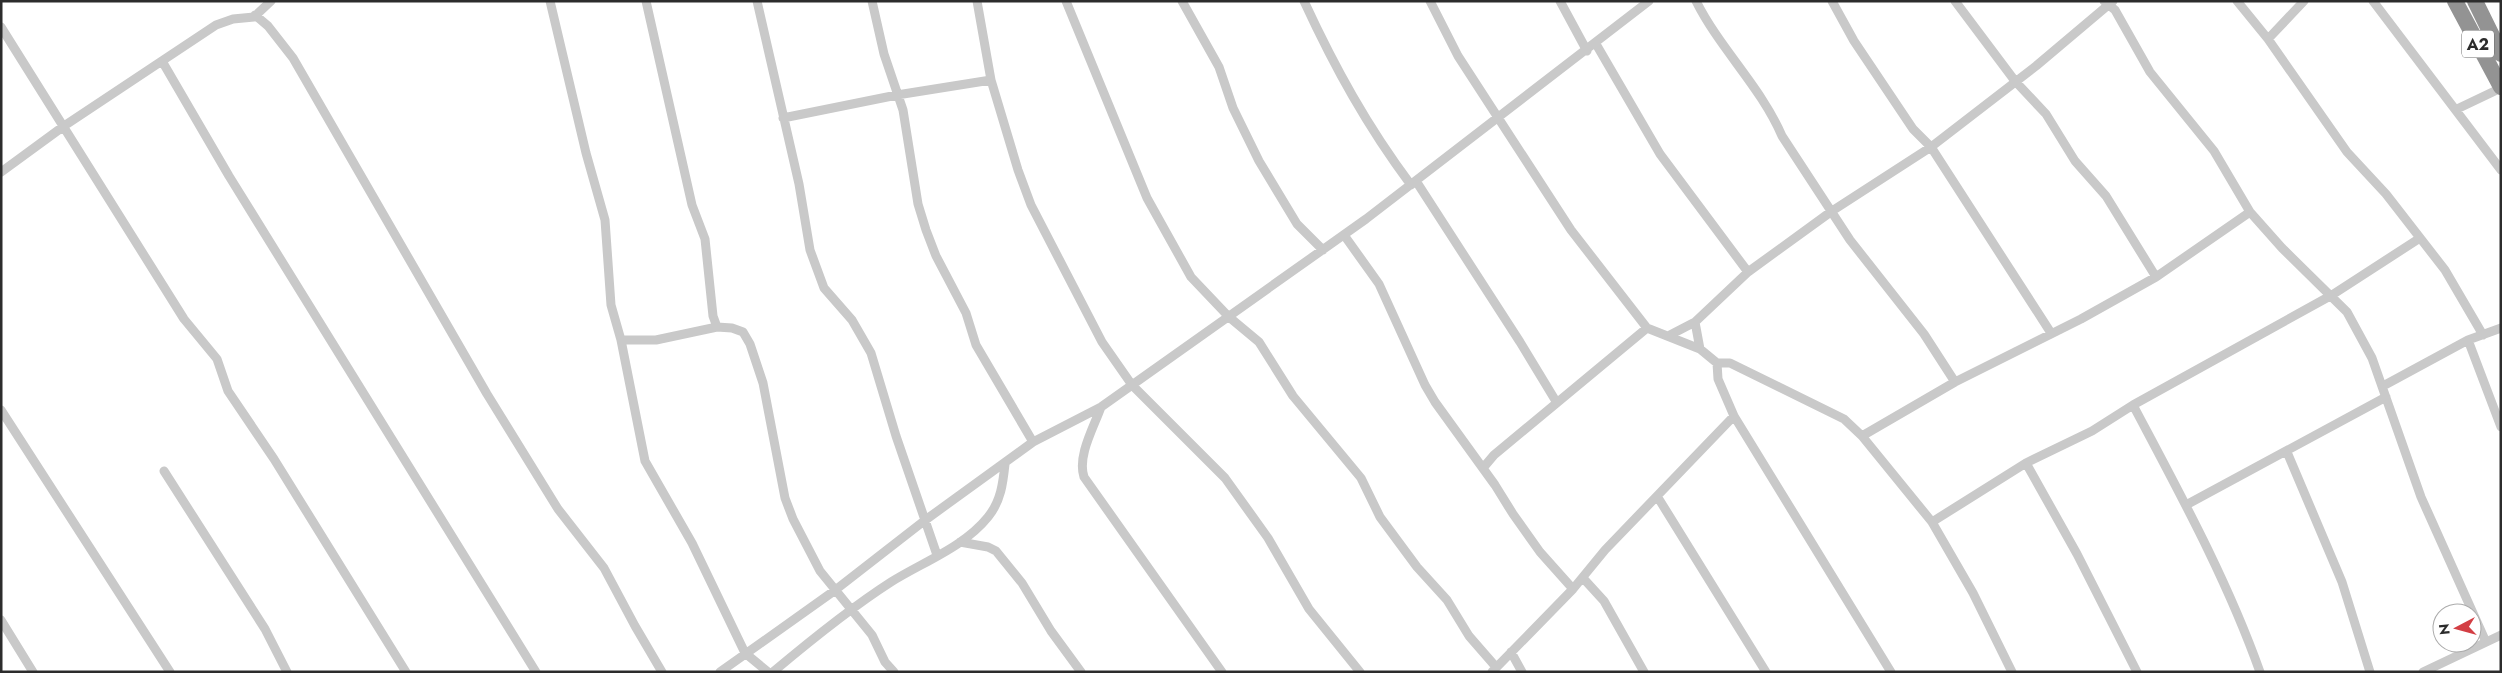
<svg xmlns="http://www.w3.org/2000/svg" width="2502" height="673" font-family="Jost,sans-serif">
<rect width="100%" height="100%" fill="#fff"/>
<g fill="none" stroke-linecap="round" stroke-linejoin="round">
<path stroke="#c9c9c9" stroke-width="9" d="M550,1L586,153L605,220L611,305L621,340L645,461L692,543L745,653L768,672
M646,1L692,205L705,239L713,316L717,327
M757,1L799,184L810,250L824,288L852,320L871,353L896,436L937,555
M872,1L884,54L903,110L918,204L926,230L936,256L966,313L976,345L1033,442
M977,1L991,80L1018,170L1031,205L1102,342L1132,385L1225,478L1268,538L1309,609L1360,672
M1066,1L1147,198L1191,277L1229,317L1259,342L1293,396L1361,478L1380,517L1417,567L1447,600L1469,636L1496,667
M1182,1L1219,67L1233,108L1259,161L1297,224L1323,250
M1304,1C1335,68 1367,126 1411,185
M1430,1L1458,56L1571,230L1647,328L1700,349L1717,363H1730L1844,419L1862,436L1932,522L1973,593L2012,672
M1560,1L1587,51
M1696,1C1720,49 1761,87 1782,136L1850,240L1924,334L1955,382
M1832,1L1854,41L1913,129L1931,147L2051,333
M1955,1L2015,81L2046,114L2075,161L2106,196L2156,277
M2104,1L2115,10L2150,72L2214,151L2250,212L2282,248L2347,312L2372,358L2421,497L2486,642
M2237,1L2268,39L2347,152L2386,194L2445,270L2483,335
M2373,1L2501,170
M255,15L268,26L293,58L487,394L558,509L604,568L635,626L662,672
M1,27L184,319L217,359L228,391L274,459L406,672
M2268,39L2304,1
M1596,44L1660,154L1748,272
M162,61L229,176L536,672
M2457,109L2501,88
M783,118L897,95L991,80
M1,172L64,126L216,25L233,19L254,17L271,1
M1416,181L1520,342L1557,403
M1344,235L1379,284L1425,385L1435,402L1495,485L1513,514L1540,552L1573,589
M1695,322L1700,349
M1670,335L1695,322L1748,272L1832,211L1931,147L2036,66L2113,1
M621,340H656L717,327L732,328L743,332L750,344L763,383L785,498L793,519L820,571L872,635L885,662L894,672
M2468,340L2501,427
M1717,363L1718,379L1734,416L1891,672
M2383,386L2468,340L2501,328
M2133,405C2179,492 2227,579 2260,672
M1101,407C1094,427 1077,456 1084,477L1222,672
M1,410L170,672
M1862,436L1955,382L2081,319L2156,277L2250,212
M2287,452L2342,582L2370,672
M2026,463L2077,554L2137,672
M1483,468L1494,455L1647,328
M164,471L265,629L287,672
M1657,496L1766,672
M2186,505L2386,397
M1932,522L2026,463L2092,431L2133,405L2332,295L2420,238
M960,542L988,547L996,551L1022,583L1051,631L1081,672
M1583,578L1604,601L1644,672
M1,620L33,672
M1511,652L1522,672
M720,672L834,591L924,521L1033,442L1101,407L1366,219L1649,1
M773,672C811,640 849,609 891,582C923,562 964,547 988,517C1001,501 1003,483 1005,464
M1492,672L1573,589L1605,550L1734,416
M2423,672L2501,635"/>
<path stroke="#939393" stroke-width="16" d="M2455,1L2501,87
M2475,1L2501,54"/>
</g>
<g text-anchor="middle" stroke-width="5" stroke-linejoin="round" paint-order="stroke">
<rect fill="#fff" stroke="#6b6b6b" stroke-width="1" x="2462" y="30.5" width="32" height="27" rx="4"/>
<g font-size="16" font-weight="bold" fill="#2c2c2c">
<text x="2478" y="50">A2</text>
</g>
</g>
<rect width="2502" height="673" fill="none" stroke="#2c2c2c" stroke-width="5"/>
<g transform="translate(2457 628) rotate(264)"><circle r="24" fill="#ffffff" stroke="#ababab"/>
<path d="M0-4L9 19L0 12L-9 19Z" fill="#d33e44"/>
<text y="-8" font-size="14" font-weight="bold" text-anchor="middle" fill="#2c2c2c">N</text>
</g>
</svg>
